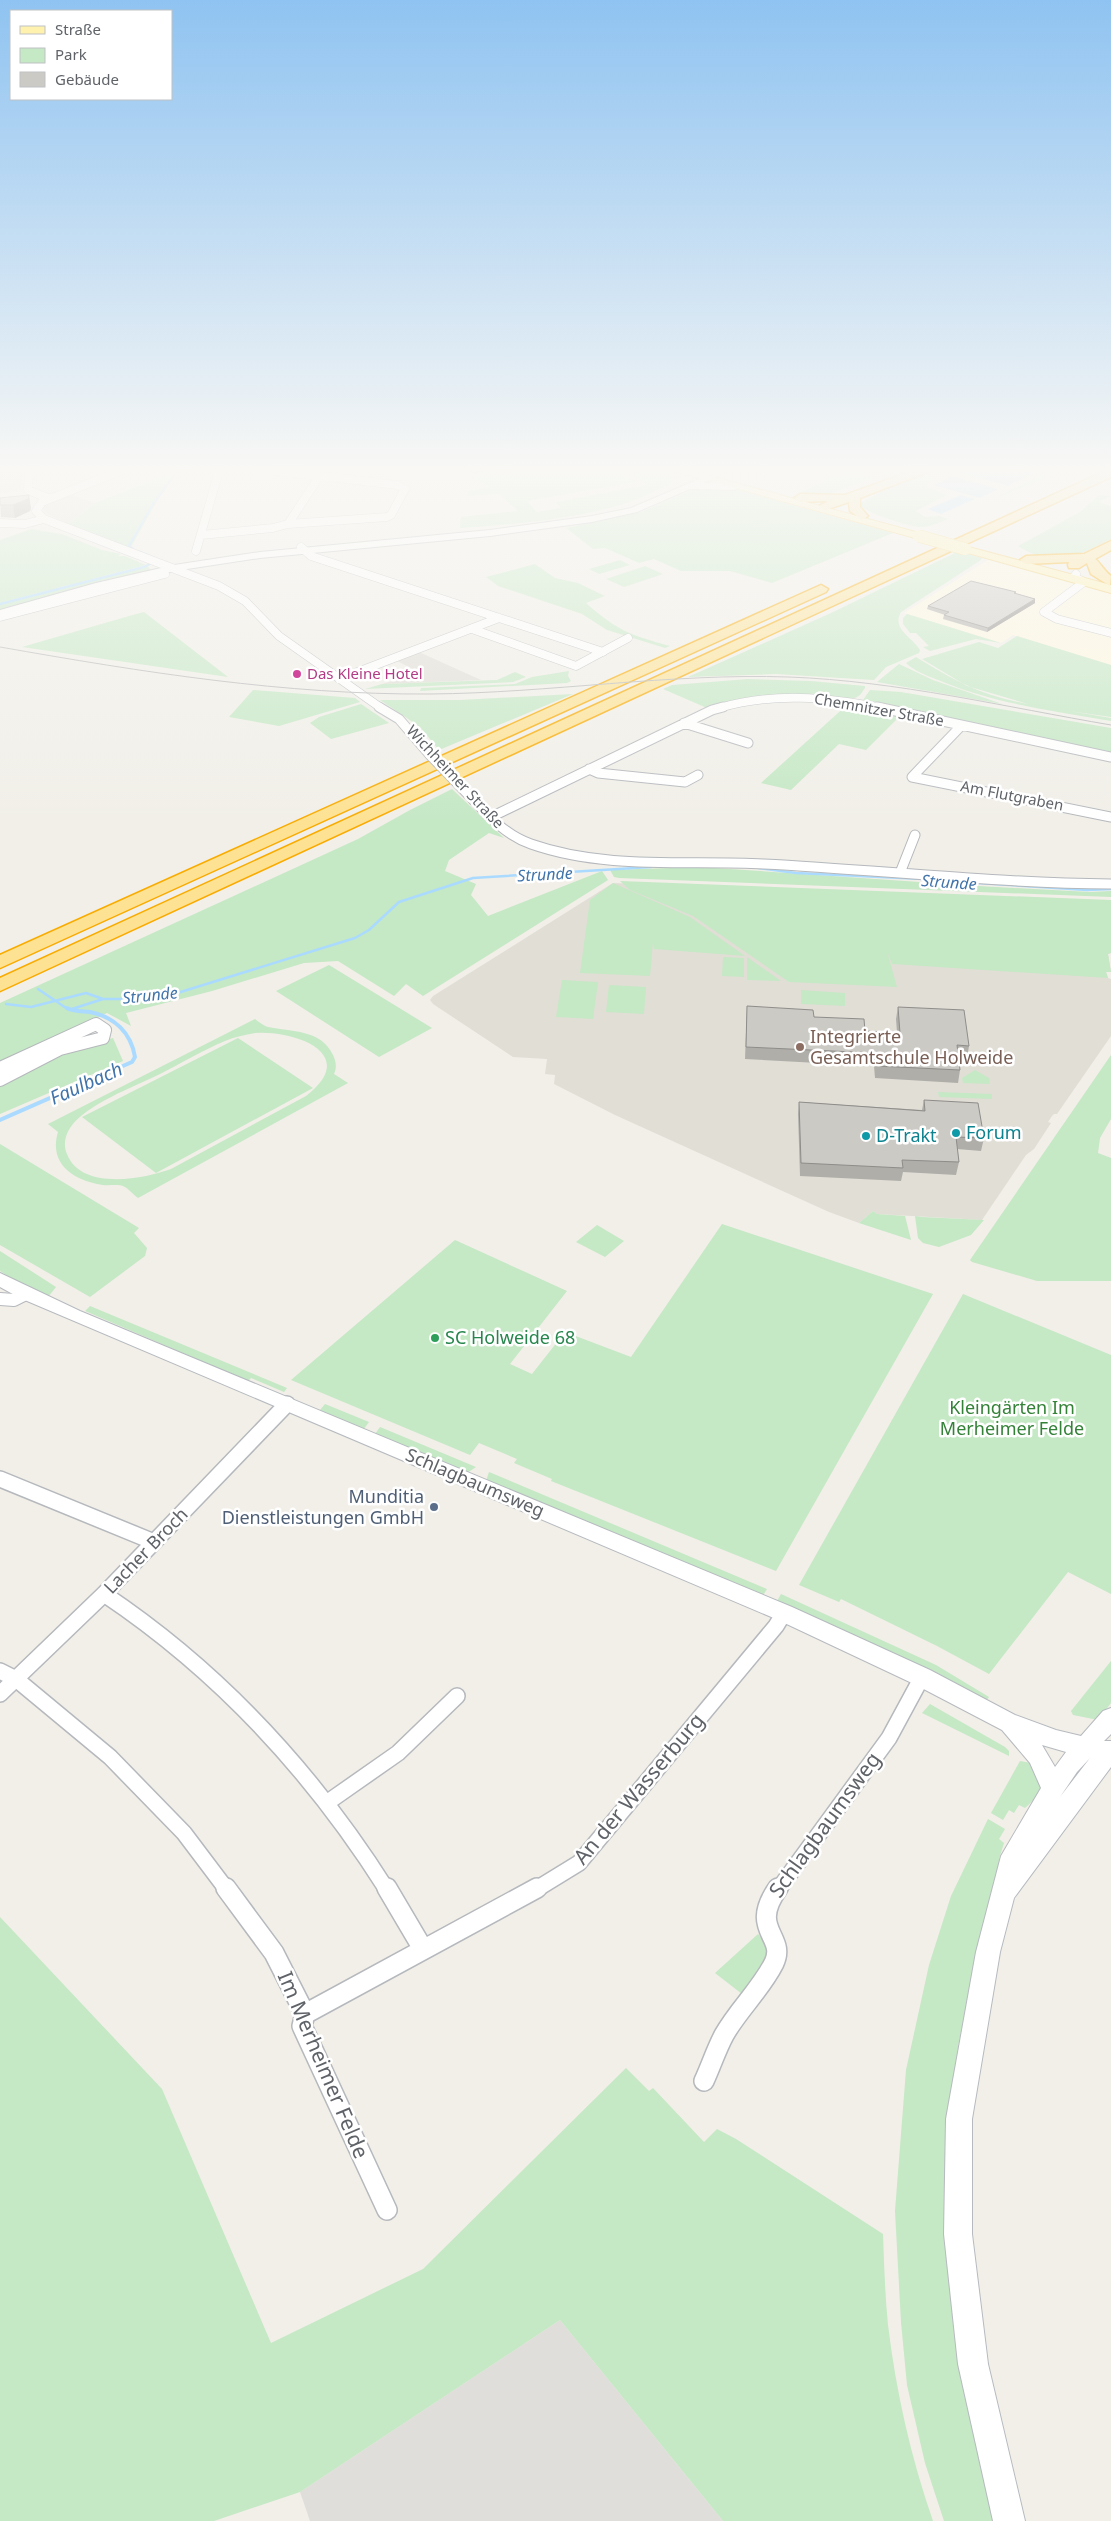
<svg xmlns="http://www.w3.org/2000/svg" width="1111" height="2521" font-family="'Noto Sans',sans-serif">
<rect width="100%" height="100%" fill="#f1efe8"/>
<path fill="#fef7e0" d="M988,560L1111,594V665L1013,635L1001,643L904,613Z"/>
<path fill="#e0deda" d="M560,2320L723,2521H310L300,2492Z"/>
<path fill="#e1ded6" d="M0,471H22L21,490L0,494Z
M69,494L95,503L69,524L45,513L43,508L48,502Z
M419,652L481,680L382,684L421,673L397,661Z
M613,883L1111,903V953L1108,954L1111,972H1106L1108,978L1111,979V1036L1057,1114H1054L1052,1116L1048,1122L1051,1123L1034,1149L1026,1155L982,1220L877,1214L873,1211L859,1223L829,1212L615,1115L554,1084L555,1075L545,1074L547,1059L513,1057L433,1004L430,1000L433,996Z"/>
<path fill="#c5e8c5" fill-rule="evenodd" d="M153,471H178L157,501L131,547L127,548L69,524L95,503L166,475Z
M490,471H620L636,482L527,501L537,512L561,508L556,502L647,485L627,471H668L675,474L670,484C654,492 637,500 620,505C568,520 514,524 460,528L461,517L518,511L499,494L467,496L468,491L490,487L471,477Z
M845,471H894L829,494H798Z
M929,471H949L932,478L933,480L927,484V487L947,495L916,511L925,517L939,516L948,519C940,522 929,528 921,527C910,527 865,513 859,504L897,483Z
M1049,471H1061L992,500Z
M697,488H731L893,533L772,583L730,571H681L654,559L639,563L605,548L593,549L566,528L641,512Z
M1099,495L1111,496L1099,502L1111,506V539C1079,556 1052,568 1018,546L1080,512Z
M31,529L62,534L102,550L121,554L118,556H125L146,565L0,603V540Z
M959,551L982,558L981,560L901,612C891,629 913,637 920,650L919,653L886,667L874,680L776,674L688,677L831,613Z
M620,560L630,565L599,574L589,569Z
M535,564L555,578L578,583L605,596L586,603C618,631 630,635 670,646L665,648L607,630L582,614L498,586L486,577Z
M148,566L150,570L0,610V605L60,587Z
M645,566L663,574L624,587L606,579Z
M144,612L228,677L22,647L129,616Z
M907,614L917,617L1001,643L976,639L930,651L923,647L929,646L916,633H910L903,624V618Z
M1017,636L1111,665V717L1069,711L1111,718V721C1054,711 997,704 943,682C931,677 915,672 906,663L916,657C957,682 980,695 1028,704L967,686L922,659L979,642L998,648Z
M899,664L933,680L1002,704L877,682Z
M569,671L568,676L571,681L567,683L420,691L421,688L515,684L532,677Z
M515,672L526,677L513,682L365,689L382,684L497,680Z
M748,679L811,681L865,686V688C862,692 860,697 854,698C844,700 831,695 820,695C781,693 744,694 707,708L663,689L672,685Z
M253,690L355,698L360,702L279,726L229,717Z
M870,690L901,692L1111,728V752L863,700Z
M573,694L439,750L420,727L380,700H460Z
M849,703L902,714L866,750L839,744L791,790L761,783Z
M361,704L389,723L331,739L310,723L319,717Z
M452,789L504,838L489,833L449,860L445,871L476,884L471,895L488,916L602,871L608,880L423,996L406,984L394,996L338,961L304,963L212,991L126,1013L131,1026L107,1013L89,1022L95,1030L0,1077V1003L358,839L410,810Z
M700,867L978,886L1090,892L1111,891V897L619,878L614,877L610,870Z
M620,881L1111,900V953L1108,954L1111,972H1106L1108,978L892,964L887,951L897,987L789,982L693,916L630,890Z
M613,883L690,917L745,956L654,949L653,943L650,976L580,973L590,900Z
M723,957L744,958V977L722,976Z
M747,957L781,981L747,980Z
M329,965L432,1028L379,1057L276,991Z
M562,980L598,982L593,1019L556,1017Z
M609,985L646,987L644,1014L606,1012Z
M801,990L845,993V1006L801,1004Z
M255,1019C259,1022 264,1026 268,1027C291,1032 321,1029 333,1055C336,1061 337,1068 334,1074L348,1083L138,1198C134,1195 128,1188 123,1186C118,1184 109,1186 103,1185C75,1181 48,1165 58,1132L48,1124ZM255,1033C295,1030 361,1054 306,1096L171,1169C144,1179 81,1191 67,1154C63,1145 65,1136 70,1128C86,1104 134,1087 160,1074C182,1063 203,1050 225,1041C234,1037 245,1035 255,1033Z
M113,1038L123,1061L0,1114V1087L63,1051Z
M238,1038L313,1088L156,1173L82,1117Z
M1111,1055V1119L1100,1138L1098,1153L1111,1158V1281H1037L972,1262L970,1260Z
M975,1070L989,1078L990,1084L963,1083L962,1078Z
M938,1092L992,1094V1099L939,1097Z
M0,1144L139,1228L134,1233L147,1248L145,1256L90,1297L0,1245Z
M873,1211L877,1214L905,1216L911,1240L859,1223Z
M915,1216L922,1217L984,1220L971,1235L939,1247L923,1243L918,1238Z
M722,1224L933,1294L776,1571L551,1481L552,1479L514,1463L517,1459L479,1443L470,1455L291,1380L455,1240L567,1291L510,1364L532,1374L565,1332L631,1357Z
M597,1225L624,1241L605,1257L576,1242Z
M0,1251L56,1287L48,1297L26,1288L0,1271Z
M963,1294L1111,1355V1594L1068,1572L989,1674L937,1646L841,1599L839,1602L799,1585Z
M90,1306L287,1388L284,1392L251,1378L248,1381L85,1311Z
M325,1404L369,1422L363,1430L320,1410Z
M380,1427L476,1467L467,1473L375,1434Z
M489,1472L767,1589L762,1597L486,1481Z
M781,1594L936,1665L989,1697L987,1700L776,1603Z
M1111,1661V1703L1098,1720L1073,1715L1071,1711Z
M930,1704L1005,1747L1009,1751V1756L922,1713Z
M1020,1761L1036,1764C1042,1789 1044,1791 1025,1808L1019,1805L1014,1813L1009,1810L1003,1820L991,1813Z
M988,1819L1005,1829L999,1839L1004,1843L999,1859L998,1886L970,1985L958,2047L950,2123L996,2521H944L925,2463L907,2385L901,2322L895,2211L906,2070L929,1965L951,1896Z
M0,1917L162,2089L271,2343L423,2269L626,2068L649,2091L653,2088L704,2142L717,2129L736,2139L883,2234C884,2264 885,2295 888,2325C896,2392 911,2458 933,2521H723L560,2320L300,2492L214,2521H0Z
M758,1934C778,1956 756,1975 742,1994L715,1973Z"/>
<path fill="#aadaff" d="M1039,471L1008,486L958,472L960,471Z
M952,476L998,489L980,498L934,485Z
M961,495L975,499L941,514L928,509Z"/>
<g fill="none" stroke-linecap="round" stroke-linejoin="round">
<path stroke="#aadaff" stroke-width="2.5" d="M133,549L129,546L152,506L177,471
M0,604L144,567L158,560L140,552
M758,868L796,873L923,879
M930,880L1087,890L1111,889
M38,989L69,1010
M6,1004L31,1007L86,993L103,999H151L171,995L355,938L369,930L399,902L473,878L651,867
M72,1009L103,999"/>
<path stroke="#aadaff" stroke-width="4" d="M0,1120L132,1062L135,1057C131,1033 115,1017 90,1012C82,1011 75,1012 67,1008"/>
<defs>
<path id="street-far4" d="M29,471L28,490L48,498
M44,519L36,511L42,502L120,471
M0,523L25,524L44,519L219,586L245,601L279,636L381,708
M288,524L319,477
M201,535L273,528L288,524L387,517L391,515L405,489L397,485L277,471
M301,547L311,556L603,652
M196,551L219,471
M1076,574L1074,577L1084,582L1044,612L1057,619L1111,633
M0,617L165,574
M472,629L576,666L628,638
M339,679L499,618
M719,708C774,692 827,697 883,708"/>
<path id="street-far3" d="M379,707L399,719L430,755
M877,707L1111,757
M684,723L748,743
M961,726L912,777L1111,817
M589,769L598,773L685,782L698,775
M459,785C481,807 501,834 531,844C605,870 687,860 764,864C880,870 995,883 1111,884
M491,817L712,710L723,707
M900,873L915,835"/>
<path id="street-far2" d="M0,1068L96,1024L105,1030L103,1038L60,1049L0,1080
M0,1299L14,1300L26,1294"/>
<path id="street-far1" d="M0,1479L154,1542
M104,1594C219,1671 313,1773 387,1890
M0,1671L16,1679L110,1757L184,1833L227,1890
M0,1694L104,1594L287,1404
M328,1802L398,1753L457,1696
M535,1890L579,1863L776,1626L784,1613
M778,1890L889,1738L922,1677"/>
<path id="street" d="M226,1888L274,1953L305,2014L302,2026L387,2210
M387,1888L423,1949
M305,2014L537,1888
M704,2081C711,2066 716,2050 724,2035C738,2010 761,1989 774,1963C787,1936 748,1930 778,1888"/>
<path id="secondary" d="M706,476L711,479L704,483L717,482L739,487L734,490L690,489L637,512L592,522L490,536L260,558L174,571L102,588L0,616V610L96,583L174,565L260,552L490,530L592,516L631,508Z
M0,1273L80,1311L792,1607L930,1670L1015,1715L1056,1730L1081,1736L1103,1711L1111,1708V1734L1104,1741H1111V1767L1014,1898L1000,1952L972,2119V2234L988,2364L1025,2521H993L958,2364L944,2234L946,2119L976,1952L1001,1856L1041,1788L1030,1763L1002,1730L914,1684L776,1619L20,1298L0,1287ZM1042,1745L1066,1752L1055,1767ZM1090,1758L1060,1797L1077,1772Z"/>
<path id="primary" d="M674,471H692L923,534L925,536L923,538H915Z
M965,546L1111,585V593L961,551L959,549Z"/>
<path id="highway" d="M912,471H930L860,498V507L868,516L862,520L850,511L849,502L825,510L819,506L828,501L800,502L794,498L800,494L845,495Z
M1105,471H1111V477L0,991V978Z
M1111,541V550L1095,559C1099,561 1104,571 1111,576L1110,586L1091,574L1087,563L1079,568H1069L1068,565L1069,562L1026,564L1020,560L1026,556L1084,554Z
M821,585L828,589L826,592L0,968V955Z"/>
</defs>
<use href="#street-far4" stroke="#b5b8bc" stroke-width="9"/>
<use href="#street-far3" stroke="#b5b8bc" stroke-width="11"/>
<use href="#street-far2" stroke="#b5b8bc" stroke-width="14"/>
<use href="#street-far1" stroke="#b5b8bc" stroke-width="18"/>
<use href="#street" stroke="#b5b8bc" stroke-width="22"/>
<use href="#secondary" stroke="#b6babf" stroke-width="2"/>
<use href="#primary" stroke="#f2c960" stroke-width="2"/>
<use href="#highway" stroke="#f9ab00" stroke-width="3"/>
<use href="#street-far4" stroke="#fff" stroke-width="8"/>
<use href="#street-far3" stroke="#fff" stroke-width="9"/>
<use href="#street-far2" stroke="#fff" stroke-width="12"/>
<use href="#street-far1" stroke="#fff" stroke-width="15"/>
<use href="#street" stroke="#fff" stroke-width="19"/>
<use href="#secondary" fill="#fff" fill-rule="evenodd"/>
<use href="#primary" fill="#fff2af" fill-rule="evenodd"/>
<use href="#highway" fill="#fde293" fill-rule="evenodd"/>
<path stroke="#b6b7b8" stroke-width="1" d="M0,647C142,672 285,695 430,694C550,693 669,673 789,677C897,681 1005,707 1111,725"/>
<defs>
<path id="street-bridge" d="M430,755L459,785"/>
<path id="primary-bridge" d="M919,536L965,549"/>
</defs>
<use href="#street-bridge" stroke="#b5b8bc" stroke-width="11" stroke-linecap="butt"/>
<use href="#primary-bridge" stroke="#f2c960" stroke-width="13" stroke-linecap="butt"/>
<use href="#street-bridge" stroke="#fff" stroke-width="9"/>
<use href="#primary-bridge" stroke="#fff2af" stroke-width="12"/>
</g>
<path fill="#afaea9" d="M470,471H487L476,474Z
M0,498L31,508L30,511L15,518L1,517Z
M1016,592V594L1035,599V603L987,632L943,619L944,615H945L927,609L928,606Z
M747,1006L814,1017L865,1031L897,1032L896,1019L898,1007L969,1046L967,1058L959,1057L960,1070L958,1083L875,1078L874,1066L745,1059Z
M924,1100L984,1138L981,1151L957,1149L959,1162L956,1175L903,1172L901,1181L800,1176L798,1114L799,1102L922,1110Z"/>
<path fill="#8f8d8a" d="M476,471H487L476,474Z
M29,495L31,508L30,511L15,518L13,505Z
M1035,599V603L987,632L988,628Z"/>
<path fill="#cccac5" stroke="#8f8d8a" d="M29,495L28,499L13,505H0V498Z
M971,581L1016,592L1014,593L1035,599L988,628L944,615L949,612L928,606Z
M747,1006L813,1010L814,1017L864,1019L865,1031L900,1033L898,1007L964,1010L969,1046L957,1045L960,1070L877,1066L876,1053L746,1047Z
M924,1100L978,1103L984,1138L956,1137L959,1162L902,1160L903,1168L801,1163L799,1102L925,1111Z"/>
<linearGradient id="sky" x2="0" y2="1"><stop stop-color="#8fc3f1"/><stop offset="0.57" stop-color="#f9f8f5"/><stop offset="1" stop-color="#f9f8f5" stop-opacity="0"/></linearGradient>
<rect width="1111" height="824" fill="url(#sky)"/>
<circle fill="#d1479c" stroke="#fff" stroke-width="2" cx="297" cy="674" r="5"/>
<circle fill="#8d6e63" stroke="#fff" stroke-width="2" cx="800" cy="1047" r="5"/>
<g fill="#0f9aa8" stroke="#fff" stroke-width="2">
<circle cx="956" cy="1133" r="5"/>
<circle cx="866" cy="1136" r="5"/>
</g>
<circle fill="#2e9e5b" stroke="#fff" stroke-width="2" cx="435" cy="1338" r="5"/>
<circle fill="#5c6f8a" stroke="#fff" stroke-width="2" cx="434" cy="1507" r="5"/>
<g text-anchor="middle" stroke-width="5" stroke-linejoin="round" paint-order="stroke">
<g font-size="15" fill="#b23c85" stroke="#fff" text-anchor="start">
<text x="307" y="679">Das Kleine Hotel</text>
</g>
<g font-size="15" fill="#5f6368" stroke="#fff">
<text transform="translate(879 710) rotate(10)" y="5">Chemnitzer Straße</text>
<text transform="translate(455 777) rotate(47)" y="5">Wichheimer Straße</text>
<text transform="translate(1012 796) rotate(11)" y="5">Am Flutgraben</text>
</g>
<g font-size="16" font-style="italic" fill="#4174aa" stroke="#fff">
<text transform="translate(545 874) rotate(-3)" y="6">Strunde</text>
<text transform="translate(949 882) rotate(4)" y="6">Strunde</text>
<text transform="translate(150 995) rotate(-6)" y="6">Strunde</text>
</g>
<g font-size="18" fill="#785e54" stroke="#fff" text-anchor="start">
<text x="810" y="1043">Integrierte<tspan x="810" dy="21">Gesamtschule Holweide</tspan></text>
</g>
<g font-size="18" fill="#0d838f" stroke="#fff" text-anchor="start">
<text x="966" y="1139">Forum</text>
<text x="876" y="1142">D-Trakt</text>
</g>
<g font-size="18" fill="#27864d" stroke="#fff" text-anchor="start">
<text x="445" y="1344">SC Holweide 68</text>
</g>
<g font-size="18" fill="#348238" stroke="#fff">
<text x="1012" y="1414">Kleingärten Im<tspan x="1012" dy="21">Merheimer Felde</tspan></text>
</g>
<g font-size="18" fill="#5f6368" stroke="#fff">
<text transform="translate(475 1483) rotate(23)" y="6">Schlagbaumsweg</text>
<text transform="translate(146 1551) rotate(-46)" y="6">Lacher Broch</text>
</g>
<g font-size="18" fill="#4e5e75" stroke="#fff" text-anchor="end">
<text x="424" y="1503">Munditia<tspan x="424" dy="21">Dienstleistungen GmbH</tspan></text>
</g>
<g font-size="19" font-style="italic" fill="#4174aa" stroke="#fff">
<text transform="translate(86 1083) rotate(-24)" y="7">Faulbach</text>
</g>
<g font-size="21" fill="#5f6368" stroke="#fff">
<text transform="translate(639 1789) rotate(-50)" y="7">An der Wasserburg</text>
<text transform="translate(825 1825) rotate(-54)" y="7">Schlagbaumsweg</text>
<text transform="translate(323 2065) rotate(67)" y="7">Im Merheimer Felde</text>
</g>
</g>
<rect x="10" y="10" width="162" height="90" fill="#ffffff" stroke="#bfc1c3"/>
<rect x="20" y="26" width="25" height="8" fill="#fff2af" stroke="#bfc1c3"/>
<text x="55" y="35" font-size="15" fill="#5f6368">Straße</text>
<rect x="20" y="48" width="25" height="15" fill="#c5e8c5" stroke="#bfc1c3"/>
<text x="55" y="60" font-size="15" fill="#5f6368">Park</text>
<rect x="20" y="72" width="25" height="15" fill="#cccac5" stroke="#bfc1c3"/>
<text x="55" y="85" font-size="15" fill="#5f6368">Gebäude</text>
</svg>
